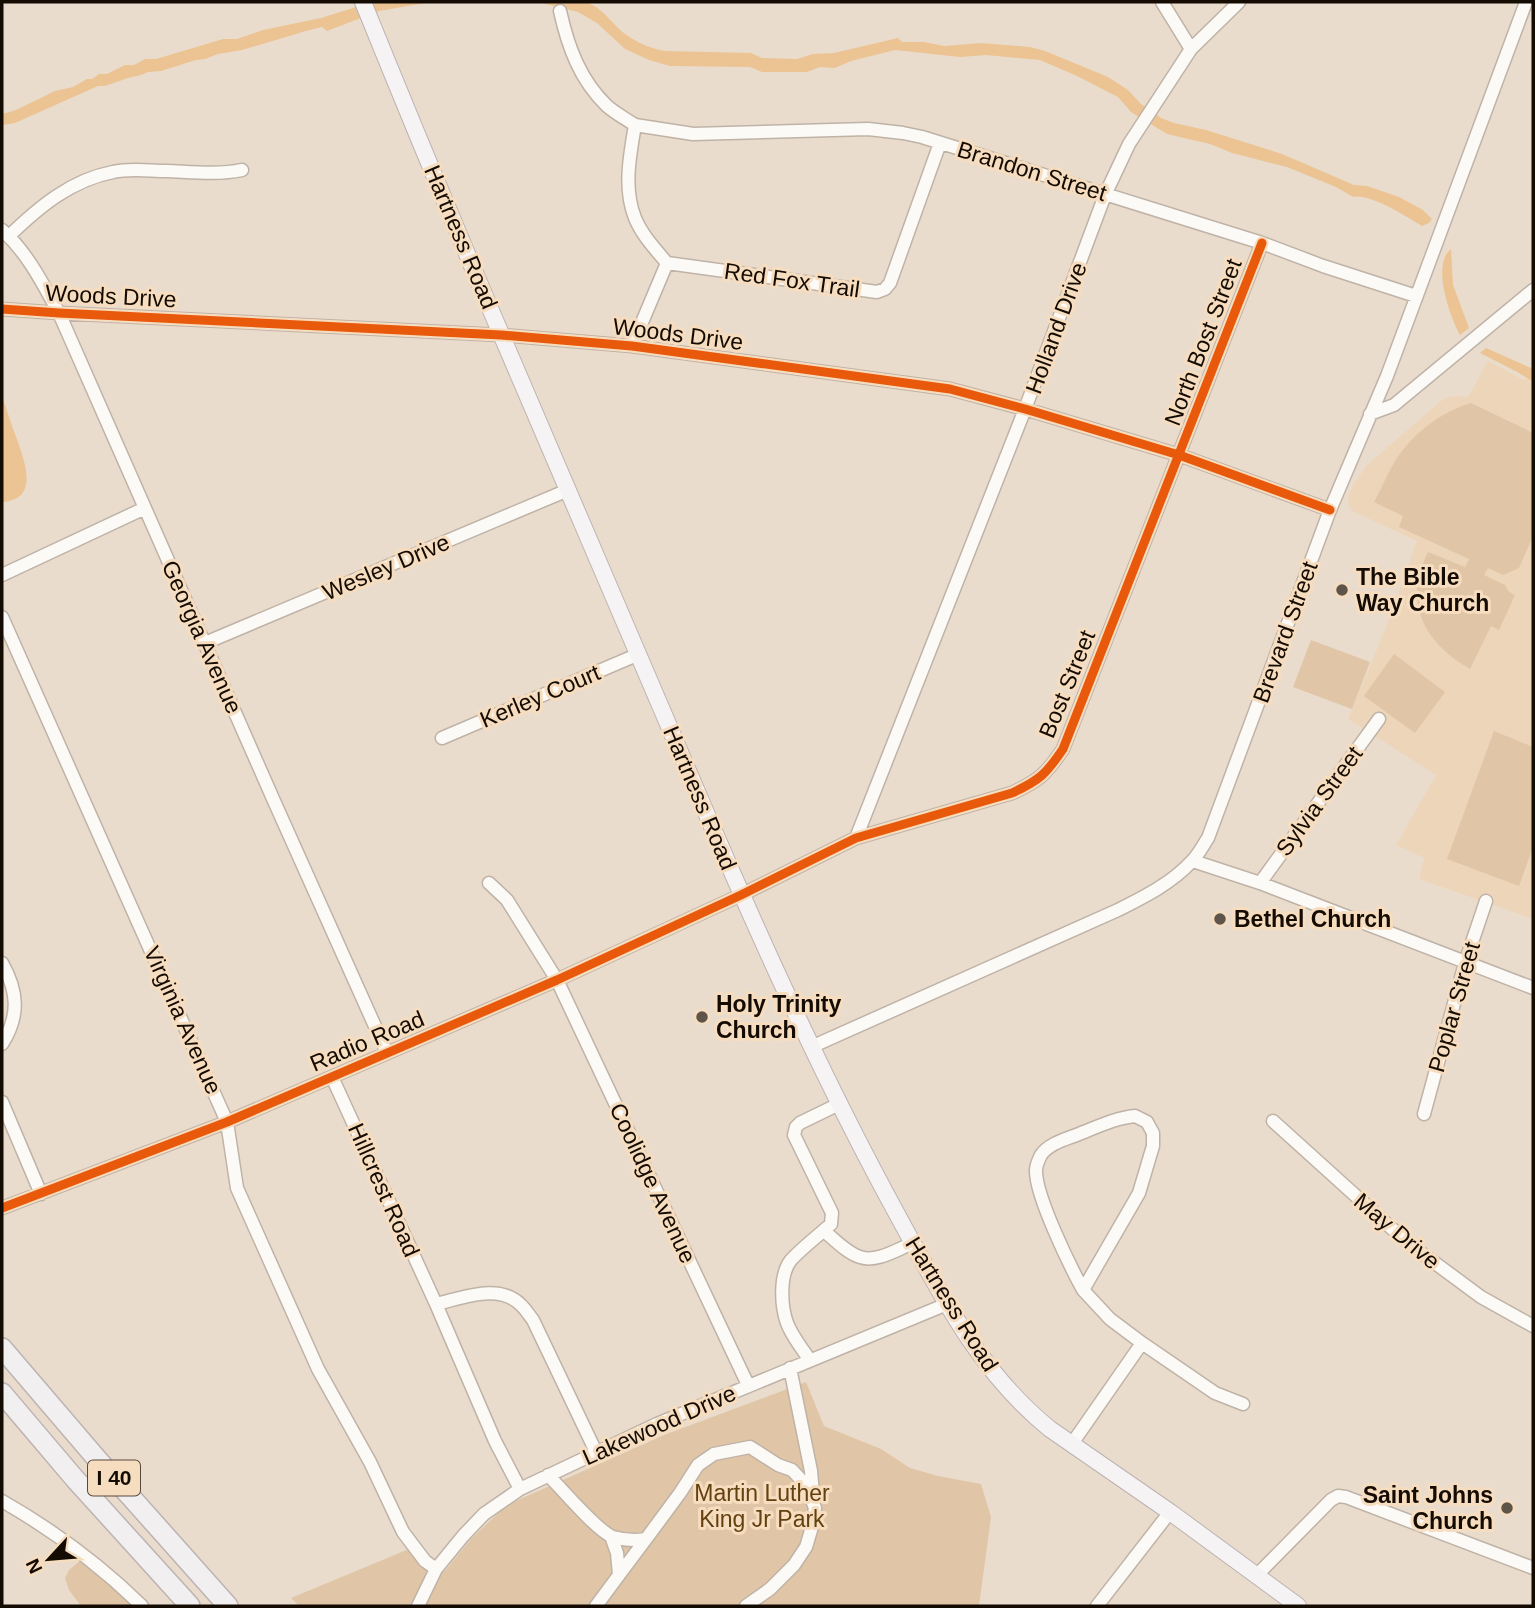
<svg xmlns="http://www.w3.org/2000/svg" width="1535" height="1608" font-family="Helvetica,sans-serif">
<rect width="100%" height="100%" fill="#eadccc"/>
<path fill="#edd5ba" d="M1488,361L1524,380L1533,374V919L1419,879L1424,858L1396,845L1436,775L1348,719L1385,630L1417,541L1352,511L1349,505L1348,498L1353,485L1367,465L1441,401L1448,397L1456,396L1468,397Z"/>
<path fill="#e0c5a6" d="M1471,403L1533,433V536L1519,568L1503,575L1488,568L1484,575L1505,585L1509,592L1515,595L1499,630L1491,626L1470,669C1423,642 1403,602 1428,552L1465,567L1469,559L1399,527L1403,516L1374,502C1382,488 1388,472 1397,458C1415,432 1441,412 1471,403Z
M1311,640L1370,662L1352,709L1293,687Z
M1394,654L1445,692L1415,733L1364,696Z
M1494,731L1533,747V847L1519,886L1447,859Z
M806,1382L824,1426L881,1449L910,1468L938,1476L981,1484L991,1517L979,1606H299L291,1598L421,1544L431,1562L444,1572L471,1539L507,1505L664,1435Z
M86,1556L134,1606H81L69,1590L65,1578L69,1570Z"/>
<path fill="#ecc393" d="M372,2H431L379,11L327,31L322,27L306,31L242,50L218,54L205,59L196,60L161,71L148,72L141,75L128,78L105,86H98L15,123L2,125V114L16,110L55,91L73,87L87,79H92L99,74H107L125,65H134L145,59H156L223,39H237L263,30L321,18Z
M538,2C551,2 576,0 588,3C601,8 608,18 617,27C630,40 650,49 666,51L751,53L762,58L797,59L813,54L834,53L898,38L902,42H924L944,46L981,43L1030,47L1045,51L1108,77L1128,90L1141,104L1161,118L1174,123L1206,130L1282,154L1354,185L1367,186L1399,197L1423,210L1432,219L1429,223L1422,226C1407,217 1370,193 1353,197L1336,187L1287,167L1232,153L1210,144L1167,134L1131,112L1118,97L1077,76L1040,60L986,55L960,57L895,50L851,61L835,68L820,67L807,72H762L750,67L670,66L649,60L625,49L597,23L578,12Z
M1451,249L1453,285L1469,328L1460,335C1450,317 1431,264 1451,249Z
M1486,348L1533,369V380L1480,353Z
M2,397C7,409 10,422 15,434C23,457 42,500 2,502Z"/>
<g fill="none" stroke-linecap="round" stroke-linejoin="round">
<path stroke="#ecc393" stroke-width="2.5" d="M1521,373L1533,380"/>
<defs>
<path id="minor" d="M1162,2L1191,49
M560,11C568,47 580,80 607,106C615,113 626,119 635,125C630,155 623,188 635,218C642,235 655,249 667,263L632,346
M635,125L693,134L868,129L903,133L922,137L1262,243L1323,266L1416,296
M2,230C27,252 43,284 59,313L274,801L387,1053
M9,236C39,207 71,180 113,172C130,168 149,171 167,171C192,172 217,175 242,170
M667,263L877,292L885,289L890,283L940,143
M2,309L59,313L501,335L632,346L950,389L1025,409L1179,455L1330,510
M1370,414L1394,405L1533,290
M2,575L145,508
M2,617L227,1122L237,1188L318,1369L370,1462L403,1532L425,1561L436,1569
M205,643L568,490
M442,738L639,654
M856,838L1025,409L1105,195L1129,144L1191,49L1239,2
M1193,861L1260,883L1533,988
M489,883L507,900L557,980L748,1385
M1260,883L1379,719
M2,963C18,991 20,1016 2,1044
M811,1047L1118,910C1144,897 1172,883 1192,861C1199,854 1203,845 1208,838L1330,510L1387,376L1526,2
M332,1077L436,1304L495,1441L520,1489
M2,1102L41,1194
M1424,1114L1465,963L1486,901
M1135,1116L1147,1122L1153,1133V1146L1139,1193L1083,1290C1070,1266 1035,1195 1036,1170C1036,1165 1039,1159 1041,1155C1049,1143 1067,1139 1079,1134C1097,1127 1115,1118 1135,1116Z
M1273,1121L1408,1243L1481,1297L1533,1326
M2,1208L227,1122L557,980L741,895L856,838L1012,793C1040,780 1046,774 1063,749L1262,243
M824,1231C834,1239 847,1253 860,1257C876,1263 898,1249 913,1243
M1083,1290L1110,1319L1142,1343L1215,1393L1243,1404
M436,1304C463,1298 500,1282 522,1306C526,1310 529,1315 533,1320L596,1452
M810,1360C802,1349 792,1336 787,1323C781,1306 779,1275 791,1260C803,1247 818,1236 831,1224L832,1213L794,1135L796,1127L800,1123L839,1104
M790,1368L811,1471L813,1495
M1071,1445L1142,1343
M548,1475C562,1489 597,1531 613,1537C624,1540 636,1541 646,1539L680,1493L698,1465L714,1454L750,1447L778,1465L792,1470L806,1485L815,1508L812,1527L806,1547L794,1565L770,1589L746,1606
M2,1501C53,1530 100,1565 142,1606
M619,1575L646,1539
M1257,1575L1331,1500L1338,1496L1346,1497L1533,1568
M418,1606L436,1569L463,1536L484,1514L520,1489L657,1424L947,1304
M596,1606L619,1575L617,1553L611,1536
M1097,1606L1170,1512"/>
<path id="major" d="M363,2C408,113 454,224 501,334C557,467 615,598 671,731C741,895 812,1059 898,1216C940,1293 980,1373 1050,1429L1170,1512L1298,1606"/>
<path id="highway" d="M2,1348L97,1459L228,1606
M2,1393L75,1479L190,1606"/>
</defs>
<use href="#minor" stroke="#bfb3a7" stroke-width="15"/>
<use href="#major" stroke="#bcb3b2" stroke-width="18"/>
<use href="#highway" stroke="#bcb3b2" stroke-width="22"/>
<use href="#minor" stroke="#fcfaf7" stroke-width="12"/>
<use href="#major" stroke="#f6f3f4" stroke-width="16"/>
<use href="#highway" stroke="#f2eff1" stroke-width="19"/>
<defs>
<path id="cycleway" d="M2,309L59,313L501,335L632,346L950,389L1025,409L1179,455L1330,510
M2,1208L227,1122L557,980L741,895L856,838L1012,793C1040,780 1046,774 1063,749L1262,243"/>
</defs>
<use href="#cycleway" stroke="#f7ddbf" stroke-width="13"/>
<use href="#cycleway" stroke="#e8590c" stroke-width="9"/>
</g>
<g fill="#5f5449" stroke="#f7ddbf" stroke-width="2.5">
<circle cx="1342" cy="590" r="7"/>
<circle cx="1220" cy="919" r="7"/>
<circle cx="702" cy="1017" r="7"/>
<circle cx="1507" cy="1508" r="7"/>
</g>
<g text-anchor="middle" stroke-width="6" stroke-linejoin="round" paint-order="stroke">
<rect fill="#f7ddbf" stroke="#584a3b" stroke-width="2" x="88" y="1460.5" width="52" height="35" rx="5"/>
<g font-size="21" font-weight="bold" fill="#140b03">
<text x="114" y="1485">I 40</text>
</g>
<g font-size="23" fill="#140b03" stroke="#f7ddbf">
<text transform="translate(1032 171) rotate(17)" y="8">Brandon Street</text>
<text transform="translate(461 237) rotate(67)" y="8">Hartness Road</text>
<text transform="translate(792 280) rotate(8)" y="8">Red Fox Trail</text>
<text transform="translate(111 296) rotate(3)" y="8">Woods Drive</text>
<text transform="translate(1056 328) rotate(-70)" y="8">Holland Drive</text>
<text transform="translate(678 334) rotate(7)" y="8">Woods Drive</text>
<text transform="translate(1203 342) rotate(-69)" y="8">North Bost Street</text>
<text transform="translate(386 567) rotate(-23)" y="8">Wesley Drive</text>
<text transform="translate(1285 632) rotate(-70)" y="8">Brevard Street</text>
<text transform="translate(202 637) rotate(66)" y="8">Georgia Avenue</text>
<text transform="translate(1067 684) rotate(-68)" y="8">Bost Street</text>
<text transform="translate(540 696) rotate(-23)" y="8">Kerley Court</text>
<text transform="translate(700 798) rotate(67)" y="8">Hartness Road</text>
<text transform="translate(1319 801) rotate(-54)" y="8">Sylvia Street</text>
<text transform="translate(1454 1007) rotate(-74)" y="8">Poplar Street</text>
<text transform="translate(183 1020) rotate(66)" y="8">Virginia Avenue</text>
<text transform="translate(367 1041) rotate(-23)" y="8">Radio Road</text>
<text transform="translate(653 1183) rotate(65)" y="8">Coolidge Avenue</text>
<text transform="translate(384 1190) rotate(66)" y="8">Hillcrest Road</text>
<text transform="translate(1397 1231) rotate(40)" y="8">May Drive</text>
<text transform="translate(952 1304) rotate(58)" y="8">Hartness Road</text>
<text transform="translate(659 1425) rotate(-24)" y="8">Lakewood Drive</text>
</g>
<g font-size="23" font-weight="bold" fill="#140b03" stroke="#f7ddbf" text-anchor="start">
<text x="1356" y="585">The Bible<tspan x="1356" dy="26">Way Church</tspan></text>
<text x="1234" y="927">Bethel Church</text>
<text x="716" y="1012">Holy Trinity<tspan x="716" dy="26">Church</tspan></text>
<text x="1493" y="1503" text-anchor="end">Saint Johns<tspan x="1493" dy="26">Church</tspan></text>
</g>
<g font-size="23" fill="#634010" stroke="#f7ddbf">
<text x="762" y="1501">Martin Luther<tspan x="762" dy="26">King Jr Park</tspan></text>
</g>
</g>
<rect width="1535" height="1608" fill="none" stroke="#140b03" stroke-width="7"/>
<g transform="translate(49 1559) rotate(244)" stroke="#f7ddbf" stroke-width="5" paint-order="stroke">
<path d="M0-5L12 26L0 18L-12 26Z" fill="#140b03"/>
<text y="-10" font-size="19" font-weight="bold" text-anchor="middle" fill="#140b03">N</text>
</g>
</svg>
